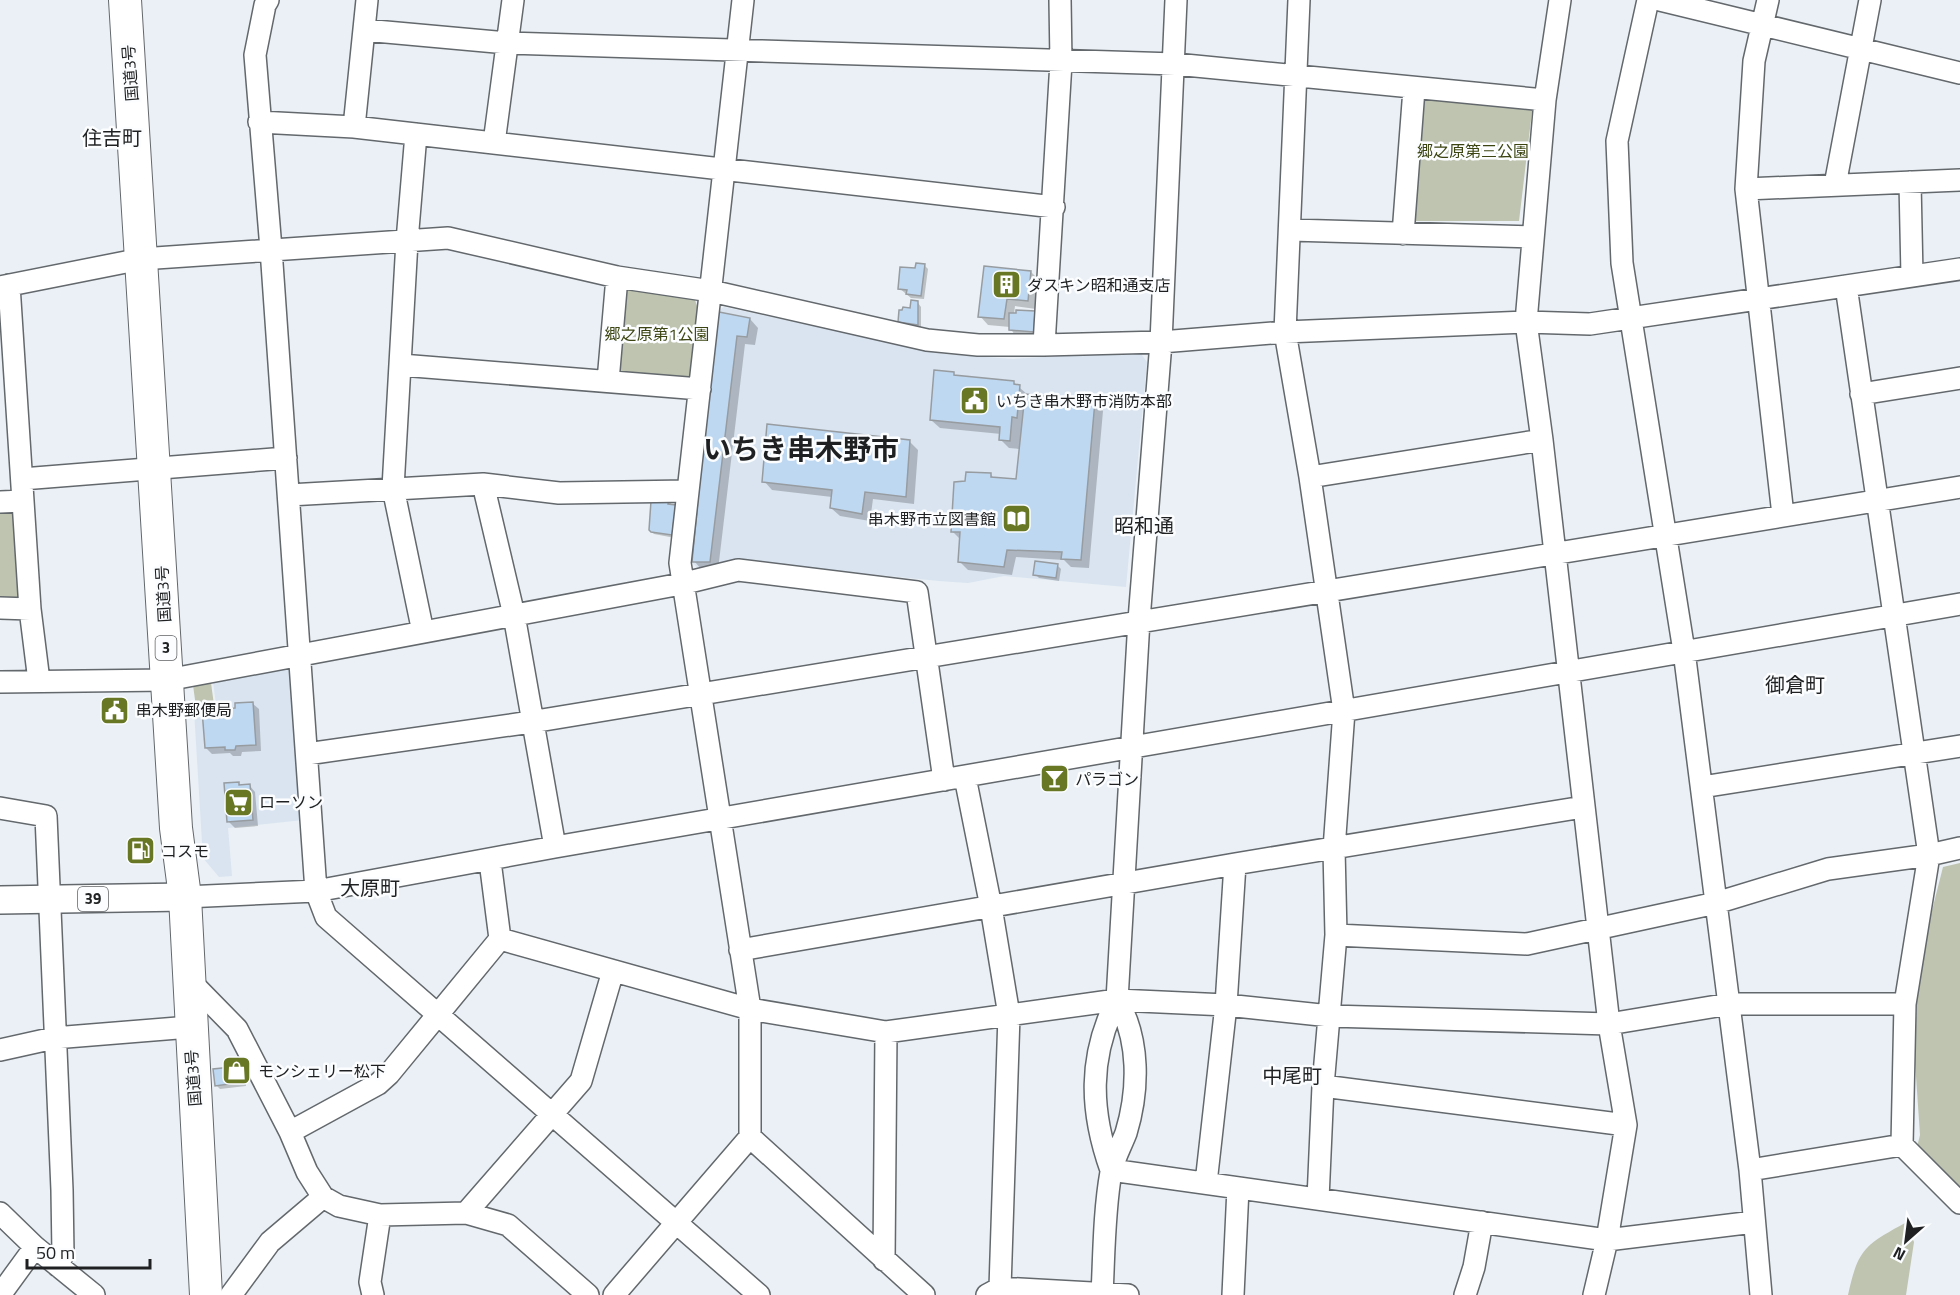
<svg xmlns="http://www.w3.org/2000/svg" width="1960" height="1295" font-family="'Titillium Web','Noto Sans JP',sans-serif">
<rect width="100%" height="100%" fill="#eaf0f5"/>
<path fill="#d9e4f0" d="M724,307L944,354L1013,359L1139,351L1147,362L1126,587L1004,576L968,583L939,581L740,561L699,569L690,561L719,310Z
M287,667L296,672L303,820L228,828L232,876L219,877L203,858L194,710L216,705L213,681Z"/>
<path fill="#bec4b0" d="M1421,91L1533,103L1519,221H1415Z
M627,286L695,300L699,312L692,377L686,382L622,377L615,370Z
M17,507L24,599H0V508Z
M211,683L214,705L196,707L193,685Z
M1960,863V1202L1914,1159L1920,1135L1914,1047L1920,958L1943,867Z
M1905,1223L1914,1242L1906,1295H1848C1858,1249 1865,1245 1905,1223Z"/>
<path fill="#0003" d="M924,265L928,269L924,299L911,298L899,288L911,270Z
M1031,272L1039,280L1036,309L1015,306L1014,314L1034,313L1038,316L1037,335L1014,334L1010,327L988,325L980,316Z
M918,303L921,307V328L903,325L899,321Z
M720,314L750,319L758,328L755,345L745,344L718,570H702L694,561Z
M953,373L956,377L1013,382L1028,395L1095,402L1103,411L1089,568L1071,567L1064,560L1016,557L1012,575L968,570L960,562L961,540L952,531L991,475L995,479L1017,481L1020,449L1009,448L1000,439L1001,434L940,428L931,420Z
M909,441L918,450L914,504L873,499L870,521L840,516L831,508L832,497L772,490L764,481Z
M668,501L679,511L675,538L654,534L650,530Z
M1057,565L1061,569L1059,581L1039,578L1035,574Z
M252,703L259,709L261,751L242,752L241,756H233L230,753L212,754L206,748L237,709Z
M238,783L241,786L249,785L255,792L258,826L235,828L228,821Z
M240,1067L244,1071L246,1086L220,1089L216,1085Z"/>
<path fill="#bfd8f1" stroke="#979ca1" stroke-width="1.5" d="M916,263L925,264L921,296L906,294L907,290L898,289L900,267L915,268Z
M984,266L1031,271L1028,301L1007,299L1004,319L978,317Z
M911,300L918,301V325L898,322L899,310H902L903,307L910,308Z
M1016,310L1035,311L1034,332L1009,330V313H1016Z
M719,312L750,318L747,337L737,336L710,562H692L706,416Z
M934,370L954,372V375L1014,381V384L1020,385L1017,418L1012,417L1010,441L999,440L1000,427L930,420Z
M1025,394L1095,401L1081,560L1061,559L1062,552L1007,550L1004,567L958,562L960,532H951L954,482L965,481L966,472L991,473V477L1016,479Z
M767,424L910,440L906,497L865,492L862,514L830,508L832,490L762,482Z
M669,499L668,504L676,505L672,535L651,532L649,530L651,501Z
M1035,561L1058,564L1056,578L1033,575Z
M253,702L256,745L236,746L235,750H225V747L205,748L202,710L235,708V703Z
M239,782V785L250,784L253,820L227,822L224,783Z
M241,1066L243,1082L215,1086L213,1069Z"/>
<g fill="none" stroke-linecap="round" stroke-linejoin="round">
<defs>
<path id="minor" d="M268,0L265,5L255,55L271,249L316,891L326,917L759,1295
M1299,0L1285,332L1310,477L1344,711L1334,849L1336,935L1323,1086L1318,1199
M1560,0L1545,100L1526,322L1542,440L1609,1024L1626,1125L1607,1240L1594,1295
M1648,0L1617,141L1622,263L1684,651L1750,1170L1761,1295
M1660,0L1960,73
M1768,0L1754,61L1746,189L1783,515
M364,30L507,43L1175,64L1545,100
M259,122L354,127L1054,207
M354,127L367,0
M416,134L407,241L393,488L423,632
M494,143L513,0
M1910,182L1912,276
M1835,185L1870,0
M1746,189L1960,180
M1291,230L1532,237
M1403,234L1414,89
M9,285L30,609L39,681
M1846,286L1929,855L1905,1004L1902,1145L1960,1203
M0,287L141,259L448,238L617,277L711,291L927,340L978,345H1044L1161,342L1285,332L1526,322L1590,324L1960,269
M1044,345L1061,62L1060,0
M401,365L700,389
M608,381L617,277
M1861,394L1960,378
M1310,477L1542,440
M22,479L286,458
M483,484L514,615L555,847
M289,495L483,484L559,493L687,491
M0,502L23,501
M0,608L30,609
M0,682L167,680L681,584L738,570L917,592L944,780
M307,754L531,722L1960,487
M965,777L991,907L1009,1015L1000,1288
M1702,787L1960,746
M0,808L46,816L62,1190L63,1254L58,1266
M185,897L316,891L555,847L1960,604
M1336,935L1527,944L1716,903L1828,869L1929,855L1960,848
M500,939L750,1009L886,1032L1117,1000L1226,1005L1330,1016L1609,1024L1729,1004H1905
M740,950L1235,864L1583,807
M188,979L237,1029L290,1132L307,1172L323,1197L339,1206L380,1215L466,1213L508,1225L588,1295
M0,1050L54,1038L190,1027
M1323,1086L1626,1125
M290,1132L378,1084L389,1074L500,939L490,861
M750,1137L924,1295
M1111,1170C1090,1111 1088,1057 1117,1000L1139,620L1161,342L1176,0
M1111,1170L1607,1240L1754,1222
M1750,1170L1902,1145
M1206,1183L1226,1005L1235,864
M0,1213L35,1247L94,1295
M466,1213L581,1081L613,971
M884,1260L886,1032
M0,1295L35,1247
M231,1295L270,1242L323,1197
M373,1295L370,1282L380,1215
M614,1295L750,1137V1009L680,563L743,0
M987,1295L1000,1288L1128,1295
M1102,1295C1104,1255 1104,1211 1111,1172C1114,1158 1121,1146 1126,1133C1139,1090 1140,1039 1117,1000
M1233,1295L1238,1188
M1465,1295L1474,1267L1482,1222"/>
<path id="major" d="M0,900L185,897"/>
<path id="highway" d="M125,0L176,828L185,897L206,1295"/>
</defs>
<use href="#minor" stroke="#63686d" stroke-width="24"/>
<use href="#major" stroke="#63686d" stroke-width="30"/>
<use href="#highway" stroke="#63686d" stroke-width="34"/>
<use href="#minor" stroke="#fff" stroke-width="21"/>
<use href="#major" stroke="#fff" stroke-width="27"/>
<use href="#highway" stroke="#fff" stroke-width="32"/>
</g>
<defs>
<symbol id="building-square" viewBox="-11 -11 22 22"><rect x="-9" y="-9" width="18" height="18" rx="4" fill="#687724" stroke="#fbfdff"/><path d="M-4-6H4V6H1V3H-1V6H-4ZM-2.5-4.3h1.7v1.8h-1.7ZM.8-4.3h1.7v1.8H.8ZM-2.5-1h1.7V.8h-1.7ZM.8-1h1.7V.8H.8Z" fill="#fff"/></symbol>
<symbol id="civic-square" viewBox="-11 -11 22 22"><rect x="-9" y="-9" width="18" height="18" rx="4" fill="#687724" stroke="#fbfdff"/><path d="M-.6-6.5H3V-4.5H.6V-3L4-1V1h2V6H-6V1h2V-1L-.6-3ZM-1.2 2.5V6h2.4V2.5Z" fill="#fff"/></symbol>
<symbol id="library-square" viewBox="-11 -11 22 22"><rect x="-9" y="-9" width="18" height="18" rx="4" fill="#687724" stroke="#fbfdff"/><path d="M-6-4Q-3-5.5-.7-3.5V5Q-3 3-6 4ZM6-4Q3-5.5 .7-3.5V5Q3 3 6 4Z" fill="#fff"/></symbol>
<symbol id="bar-square" viewBox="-11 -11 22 22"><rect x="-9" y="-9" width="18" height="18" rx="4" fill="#687724" stroke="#fbfdff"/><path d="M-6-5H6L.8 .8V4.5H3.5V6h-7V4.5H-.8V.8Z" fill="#fff"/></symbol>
<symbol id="supermarket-square" viewBox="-11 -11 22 22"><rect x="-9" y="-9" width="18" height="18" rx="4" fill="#687724" stroke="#fbfdff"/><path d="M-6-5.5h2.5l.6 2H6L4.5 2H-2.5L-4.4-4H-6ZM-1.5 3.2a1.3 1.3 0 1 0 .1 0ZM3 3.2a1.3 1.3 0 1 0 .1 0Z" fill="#fff"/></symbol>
<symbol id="fuel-square" viewBox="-11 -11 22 22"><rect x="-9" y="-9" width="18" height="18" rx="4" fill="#687724" stroke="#fbfdff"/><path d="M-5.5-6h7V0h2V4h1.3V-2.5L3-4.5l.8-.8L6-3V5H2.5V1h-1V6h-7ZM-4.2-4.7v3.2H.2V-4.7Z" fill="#fff"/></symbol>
<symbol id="shop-square" viewBox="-11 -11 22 22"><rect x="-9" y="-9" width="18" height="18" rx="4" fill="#687724" stroke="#fbfdff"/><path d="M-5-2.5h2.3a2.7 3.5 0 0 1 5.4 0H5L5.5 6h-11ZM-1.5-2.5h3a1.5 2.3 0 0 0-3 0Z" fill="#fff"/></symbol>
</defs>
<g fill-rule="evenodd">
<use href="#building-square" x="990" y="268" width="33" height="33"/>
<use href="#civic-square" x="958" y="384" width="33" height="33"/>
<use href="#library-square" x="1000" y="502" width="33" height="33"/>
<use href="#civic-square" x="98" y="694" width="33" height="33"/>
<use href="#bar-square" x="1038" y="762" width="33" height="33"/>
<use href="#supermarket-square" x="222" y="786" width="33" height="33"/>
<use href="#fuel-square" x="124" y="834" width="33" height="33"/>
<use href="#shop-square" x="220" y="1054" width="33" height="33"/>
</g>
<g text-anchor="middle" stroke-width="5" stroke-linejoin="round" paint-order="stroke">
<g fill="#fbfdff" stroke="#606264" stroke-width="1.5">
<rect x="155.5" y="636" width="21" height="24" rx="4.5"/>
<rect x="78" y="887" width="30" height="24" rx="4.5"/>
</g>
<g font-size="15" font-weight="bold" fill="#1e2022">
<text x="166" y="653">3</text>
<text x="93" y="904">39</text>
</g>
<g font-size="16" fill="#1e2022" stroke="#fbfdff">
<text transform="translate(130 73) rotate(-94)" y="6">国道3号</text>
<text transform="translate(163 594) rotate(-93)" y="6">国道3号</text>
<text transform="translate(193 1078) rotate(-94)" y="6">国道3号</text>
</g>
<g font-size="16" fill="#3c4512" stroke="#fbfdff">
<text x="1473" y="157">郷之原第三公園</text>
<text x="657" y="340">郷之原第1公園</text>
</g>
<g font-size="16" fill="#1e2022" stroke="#fbfdff" text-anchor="start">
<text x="1027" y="291">ダスキン昭和通支店</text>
<text x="996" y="407">いちき串木野市消防本部</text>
<text x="996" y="525" text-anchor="end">串木野市立図書館</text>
<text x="136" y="716">串木野郵便局</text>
<text x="1075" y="785">パラゴン</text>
<text x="259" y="808">ローソン</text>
<text x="161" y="857">コスモ</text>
<text x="258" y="1077">モンシェリー松下</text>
</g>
<g font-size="20" fill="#1e2022" stroke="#fbfdff">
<text x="112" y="145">住吉町</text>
<text x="1144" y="533">昭和通</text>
<text x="1795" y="692">御倉町</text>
<text x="370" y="895">大原町</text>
<text x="1292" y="1083">中尾町</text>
</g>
<g font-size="28" font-weight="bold" fill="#1e2022" stroke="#fbfdff">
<text x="801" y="459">いちき串木野市</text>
</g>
</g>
<g transform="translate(1906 1241) rotate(208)" stroke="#fbfdff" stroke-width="4.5" paint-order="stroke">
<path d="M0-4.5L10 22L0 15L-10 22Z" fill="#1e2022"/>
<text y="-9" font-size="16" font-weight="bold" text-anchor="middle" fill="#1e2022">N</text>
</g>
<path d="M27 1259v9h123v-9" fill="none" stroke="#1e2022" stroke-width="3"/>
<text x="36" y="1259" font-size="18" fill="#1e2022" stroke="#fbfdff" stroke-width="4.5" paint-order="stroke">50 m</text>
</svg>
